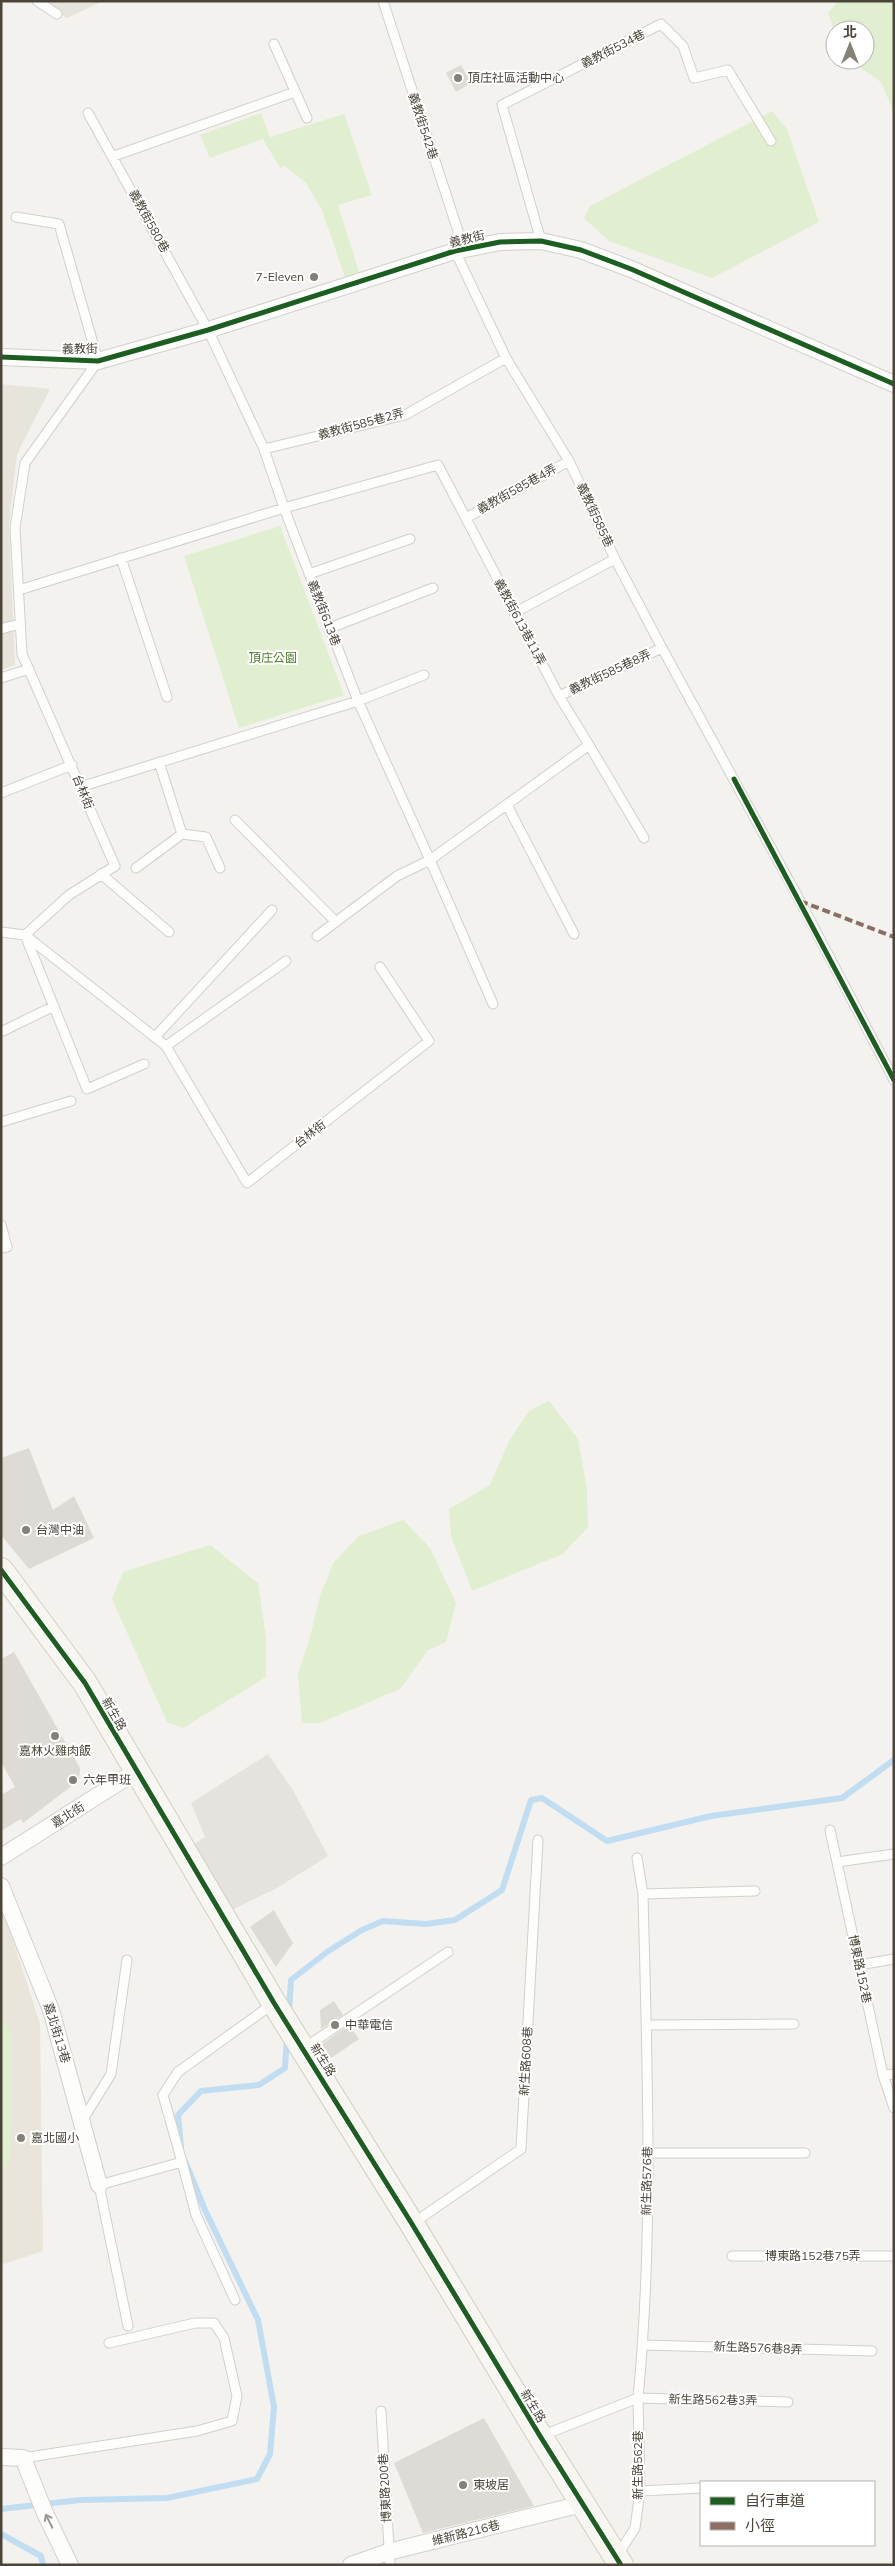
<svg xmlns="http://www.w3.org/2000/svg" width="895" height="2566" font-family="Mulish,'Noto Sans TC',sans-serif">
<rect width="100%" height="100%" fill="#f4f2ee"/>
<path fill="#e7e4dc" d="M39,1H103L67,18Z
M1,384L50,389L17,454L9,525L15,665L1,670Z"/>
<path fill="#eae5da" d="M1,1902L40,2024L43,2251L1,2265Z"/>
<path fill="#e1eecf" d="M838,1H894V113L881,82L849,60H865V30L835,31L828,13Z
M772,111L787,129L819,222L712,278L609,241L584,218L590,206Z
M261,113L270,137L344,114L372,195L338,205L359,272L345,277L322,210L306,183L285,166L280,168L263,139L210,158L200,135Z
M280,526L344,695L239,728L184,556Z
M549,1401L578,1439L587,1489L588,1527L563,1554L472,1591L451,1536L449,1509L490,1485L509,1441L529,1411Z
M403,1520L430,1548L456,1603L446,1642L428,1650L400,1689L320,1723H302L298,1673L309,1641L320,1596L334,1562L359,1536Z
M210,1545L258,1583L266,1638V1677L183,1728L167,1722L112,1599L123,1572Z
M1,2014L12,2032V2124L10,2159L1,2174Z"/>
<path fill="#e6e3df" d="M268,1754L293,1790L328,1856L277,1888L230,1911L193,1845L205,1837L191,1803Z"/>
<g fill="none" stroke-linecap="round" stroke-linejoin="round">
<path stroke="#c0ddf1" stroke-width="6" d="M289,2012L291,1980L327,1952L362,1930L383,1921L426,1924L455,1920L502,1890L531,1800L542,1798L607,1841L711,1816L842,1798L894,1760
M181,2147L178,2115L201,2091L259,2085L285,2068L287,2037
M1,2509L80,2500L167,2498L257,2479L270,2454L274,2407L258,2320L205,2210L185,2161
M1,2534L41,2556L43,2565"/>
</g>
<path fill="#dedbd6" d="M461,65L471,83L456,92L446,73Z
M29,1448L53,1510L74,1496L94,1538L29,1569L1,1535V1458Z
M14,1652L80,1768L79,1780L73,1785L23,1823L21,1819L1,1831V1795L15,1787L1,1762V1659Z
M274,1910L293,1943L276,1967L250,1927Z
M334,2001L343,2015L321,2029L320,2010Z
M349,2025L359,2039L331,2058L322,2044Z
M484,2418L534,2506L423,2533L394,2463Z"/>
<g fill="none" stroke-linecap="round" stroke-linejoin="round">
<defs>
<path id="lane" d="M37,1L57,14
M383,1L458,231L455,251L506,358L569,461L615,559L662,648L800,901L894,1080
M274,44L307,118
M88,113L208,330L264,449L284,508L358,701L430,860L397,876L317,936
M114,156L295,92
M16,217L59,224L98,361L25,463L15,528L22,654L115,866L69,895L25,935L87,1089L144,1064
M541,241L502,105L661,24L683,46L694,78L728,70L771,141
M264,449L405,415L506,358
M466,518L569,461
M121,558L167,697
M309,574L410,539
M19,590L284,508L438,465L559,696L589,745L430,860L493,1004
M514,613L615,559
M330,628L433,588
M1,629L20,624
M1,678L29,669
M559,696L662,648
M589,745L644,838
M159,762L182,834L206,837L220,868
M80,787L358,701L424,675
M1,793L72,765
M507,805L574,934
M235,820L336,922
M136,868L182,834
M101,874L169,932
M1,932L25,935L166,1046L286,961
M3,1031L54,1006
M155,1037L272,910
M166,1046L247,1183L429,1041L380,967
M1,1122L71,1101
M1,1225L7,1247L1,1248
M830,1830L883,2075L894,2108
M837,1862L894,1854
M643,1894L755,1891
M859,1965L894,1959
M646,2025L794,2024
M304,2048L448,1952
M883,2075L894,2074
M82,2121L111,2074L127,1960
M648,2153H805
M182,2162L196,2215L235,2300
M412,2224L521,2149L538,1840
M732,2256H894
M128,2326L99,2185L182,2162L163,2095L178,2072L274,2003
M643,2345L872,2351
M381,2411L390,2565
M541,2436L638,2398C654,2231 647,2062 643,1894L637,1858
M23,2458L197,2431L232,2421L237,2396L224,2338L214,2323H195L109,2343
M640,2491L701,2488
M617,2556L635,2528L640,2491L638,2398L788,2402"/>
<path id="street" d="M1,357L98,361L208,330L455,251L500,242L541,241L581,250L631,269L894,384
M1,1857L135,1772
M1,1886L51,2010L99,2185
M1,2457L23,2458L45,2513L70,2565
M351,2565L388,2552L582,2504"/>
<path id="secondary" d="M1,1570L85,1683L274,2003L412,2224L540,2436L621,2565"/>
</defs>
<use href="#lane" stroke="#d2d0cb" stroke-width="11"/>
<use href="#street" stroke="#d2d0cb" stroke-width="18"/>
<use href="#secondary" stroke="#d3cfc5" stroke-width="26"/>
<use href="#lane" stroke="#fdfdfc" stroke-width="9"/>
<use href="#street" stroke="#fdfdfc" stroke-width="16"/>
<use href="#secondary" stroke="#f7f6f1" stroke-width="24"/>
<path stroke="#8d6e63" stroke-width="4" stroke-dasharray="8 4" stroke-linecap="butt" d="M800,901L894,937"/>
<defs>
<path id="cycleway" d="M1,357L98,361L208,330L455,251L500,242L541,241L581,250L631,269L894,384
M734,779L894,1080
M1,1570L85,1683L274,2003L412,2224L540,2436L621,2565"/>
</defs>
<use href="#cycleway" stroke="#fff" stroke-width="8"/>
<use href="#cycleway" stroke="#1b5e20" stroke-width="5"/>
</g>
<defs><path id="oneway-shaft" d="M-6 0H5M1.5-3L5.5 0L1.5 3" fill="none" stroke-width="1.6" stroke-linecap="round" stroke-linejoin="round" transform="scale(1.25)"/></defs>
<use stroke="#9b9791" href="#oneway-shaft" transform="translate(49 2521) rotate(-116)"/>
<g fill="#868178" stroke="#fff" stroke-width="2">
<circle cx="458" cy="78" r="5"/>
<circle cx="314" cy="277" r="5"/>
<circle cx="26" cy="1530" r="5"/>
<circle cx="55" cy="1736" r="5"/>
<circle cx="73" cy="1780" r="5"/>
<circle cx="335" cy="2025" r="5"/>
<circle cx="21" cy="2138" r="5"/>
<circle cx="463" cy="2485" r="5"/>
</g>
<g text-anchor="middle" stroke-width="4" stroke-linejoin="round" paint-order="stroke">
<g font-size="12" fill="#4b4439" stroke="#fff">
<text transform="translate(613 49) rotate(-27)" y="4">義教街534巷</text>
<text transform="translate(423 126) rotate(72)" y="4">義教街542巷</text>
<text transform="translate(149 221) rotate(61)" y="4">義教街580巷</text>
<text transform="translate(467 239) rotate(-13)" y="4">義教街</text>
<text transform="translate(80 349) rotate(-1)" y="4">義教街</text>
<text transform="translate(361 424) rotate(-15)" y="4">義教街585巷2弄</text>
<text transform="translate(517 489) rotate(-29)" y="4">義教街585巷4弄</text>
<text transform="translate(595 515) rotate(65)" y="4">義教街585巷</text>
<text transform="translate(324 613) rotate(69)" y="4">義教街613巷</text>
<text transform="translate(520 622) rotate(62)" y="4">義教街613巷11弄</text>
<text transform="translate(610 672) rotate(-25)" y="4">義教街585巷8弄</text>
<text transform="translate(83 792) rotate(68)" y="4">台林街</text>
<text transform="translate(310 1134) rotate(-38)" y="4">台林街</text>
<text transform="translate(114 1714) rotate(60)" y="4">新生路</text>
<text transform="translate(68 1815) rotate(-32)" y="4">嘉北街</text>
<text transform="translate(860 1969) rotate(78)" y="4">博東路152巷</text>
<text transform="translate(57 2033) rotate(73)" y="4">嘉北街13巷</text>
<text transform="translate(323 2060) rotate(58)" y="4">新生路</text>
<text transform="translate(526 2061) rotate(-87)" y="4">新生路608巷</text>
<text transform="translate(647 2181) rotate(-89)" y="4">新生路576巷</text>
<text x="813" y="2260">博東路152巷75弄</text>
<text transform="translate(758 2348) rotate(2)" y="4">新生路576巷8弄</text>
<text transform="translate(713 2400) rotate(1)" y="4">新生路562巷3弄</text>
<text transform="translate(533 2406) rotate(59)" y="4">新生路</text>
<text transform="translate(638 2465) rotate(-90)" y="4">新生路562巷</text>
<text transform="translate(385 2488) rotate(-93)" y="4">博東路200巷</text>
<text transform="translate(466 2533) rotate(-14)" y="4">維新路216巷</text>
</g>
<g font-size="12" fill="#4b4439" stroke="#fff" text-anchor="start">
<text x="468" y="82">頂庄社區活動中心</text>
<text x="304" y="281" text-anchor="end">7-Eleven</text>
<text x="36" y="1534">台灣中油</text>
<text x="55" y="1755" text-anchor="middle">嘉林火雞肉飯</text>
<text x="83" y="1784">六年甲班</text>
<text x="345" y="2029">中華電信</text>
<text x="31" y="2142">嘉北國小</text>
<text x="473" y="2489">東坡居</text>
</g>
<g font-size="12" fill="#4a7f2a" stroke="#fff">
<text x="273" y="662">頂庄公園</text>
</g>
</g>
<rect width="895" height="2566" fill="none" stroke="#4b4439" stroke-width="5"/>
<rect x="700" y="2481" width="175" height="65" fill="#ffffff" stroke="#b7b4b0"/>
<rect x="710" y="2497" width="25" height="8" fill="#1b5e20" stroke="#b7b4b0"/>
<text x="745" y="2506" font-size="15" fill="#4b4439">自行車道</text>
<rect x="710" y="2522" width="25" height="8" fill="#8d6e63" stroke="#b7b4b0"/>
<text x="745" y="2531" font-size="15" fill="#4b4439">小徑</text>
<g transform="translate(850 45)"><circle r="24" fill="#ffffff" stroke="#b7b4b0"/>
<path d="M0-4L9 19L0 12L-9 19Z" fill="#868178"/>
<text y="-8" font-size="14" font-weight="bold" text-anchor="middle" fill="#4b4439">北</text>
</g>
</svg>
